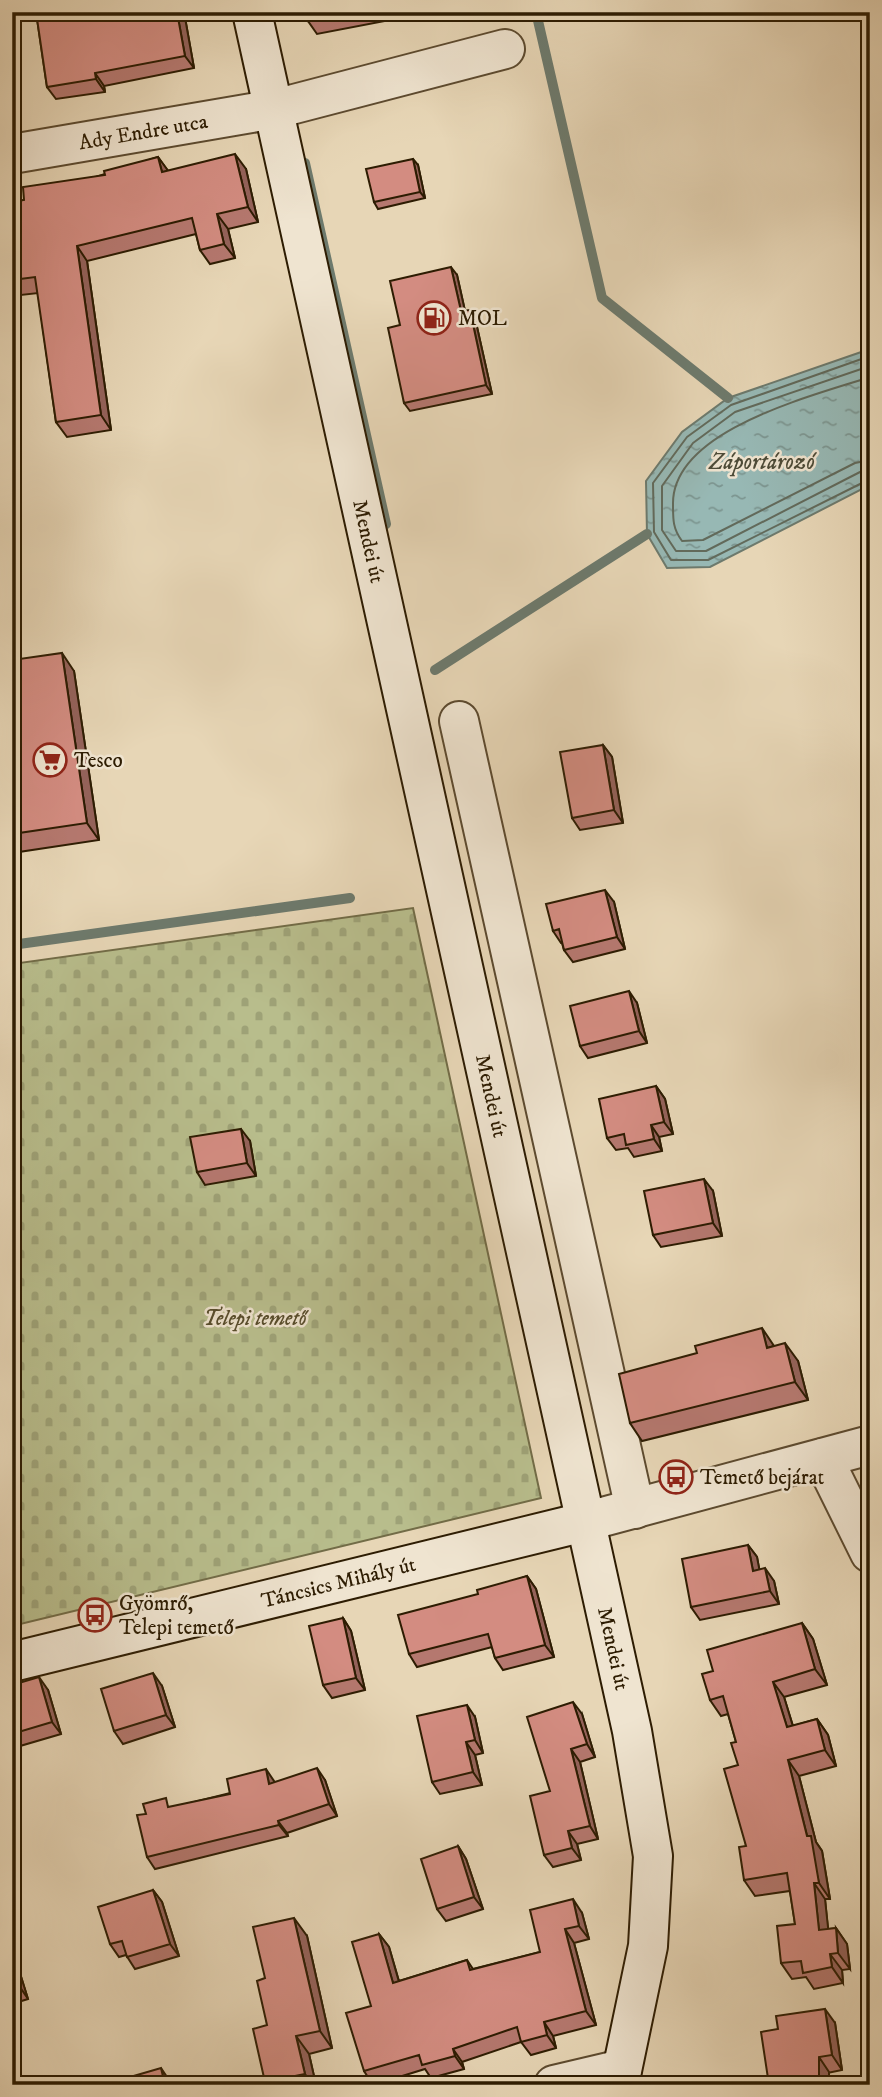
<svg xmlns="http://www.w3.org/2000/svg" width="882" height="2097" font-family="'IM FELL DW Pica',serif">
<defs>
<pattern id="cemetery-stones" width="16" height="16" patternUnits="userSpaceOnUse" patternTransform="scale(1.75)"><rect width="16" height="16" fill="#b8bd8c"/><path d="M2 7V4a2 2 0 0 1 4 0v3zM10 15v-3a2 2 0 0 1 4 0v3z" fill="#9ea277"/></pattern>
<pattern id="water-ripples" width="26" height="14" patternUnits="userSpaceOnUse" patternTransform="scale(1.75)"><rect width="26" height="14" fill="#97b8b4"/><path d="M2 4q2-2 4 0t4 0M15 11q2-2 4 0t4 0" fill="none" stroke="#7c9590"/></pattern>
</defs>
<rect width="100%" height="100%" fill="#e7d6b6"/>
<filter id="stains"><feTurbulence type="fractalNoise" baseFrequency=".00286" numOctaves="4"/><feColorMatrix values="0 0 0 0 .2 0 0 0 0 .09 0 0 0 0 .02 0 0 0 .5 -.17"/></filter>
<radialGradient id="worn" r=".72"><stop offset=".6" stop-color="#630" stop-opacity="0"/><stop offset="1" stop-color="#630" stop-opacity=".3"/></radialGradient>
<path fill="url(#cemetery-stones)" stroke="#726c47" stroke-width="2" d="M413,908L541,1498L12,1626V964Z"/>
<path fill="url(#water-ripples)" stroke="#6d7a6d" stroke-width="2" d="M870,349V485L710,567L667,568L647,534L646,481L682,432L728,398Z"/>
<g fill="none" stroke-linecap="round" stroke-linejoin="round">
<path stroke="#626a5b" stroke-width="2" d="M870,356L731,405L687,437L653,483L654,532L671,560H708L870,479
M870,366L735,412L693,443L662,486V530L676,551H706L860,472L870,470
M870,377C813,396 671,430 673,505C673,520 673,529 682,541L703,540L855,463L870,460"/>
<path stroke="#6d7a6d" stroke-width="10" d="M536,12L602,298L728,398
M305,163L386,524
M435,670L647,534
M12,945L350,898"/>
<defs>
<g id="street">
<path id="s1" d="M12,154L275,109L505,49"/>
<path d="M459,721L635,1509"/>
<path d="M823,1458L870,1553"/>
<path d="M584,1522L870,1445"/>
<path d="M554,2085L622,2069"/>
</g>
<g id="secondary">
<path id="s2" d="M252,12L632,1731L653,1856L648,1946L619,2085"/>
<path id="s3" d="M12,1662L584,1522"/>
</g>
</defs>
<use href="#street" stroke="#5c4a2f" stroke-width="42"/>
<use href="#secondary" stroke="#2d1c02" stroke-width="42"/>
<use href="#street" stroke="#efe4d0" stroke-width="38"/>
<use href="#secondary" stroke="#efe4d0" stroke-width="38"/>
</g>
<path fill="#b5786f" stroke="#2d1c02" stroke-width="2" d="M36,12H184L194,68L104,86L105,92L56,99L47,87Z
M306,12H408L389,16L390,20L317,34L308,21Z
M158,157L168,171L246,169L258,222L228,229L235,258L210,264L200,250L196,234L87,261L111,430L67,437L56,422L38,293L12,296V202L24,200Z
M418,165L425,198L378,209L374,202Z
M457,275L465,311L475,318L492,394L410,411L404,403L400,325Z
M12,660L74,671L99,840L12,853Z
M603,745L612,757L623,823L580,830L572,818Z
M614,902L625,949L573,962L564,950L562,943H561L553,931Z
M637,1003L647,1043L588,1058L580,1046Z
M656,1086L665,1099L673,1134L659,1137L662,1151L634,1157L628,1148L616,1150L607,1138Z
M250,1141L256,1176L205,1185L197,1172Z
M713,1191L722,1236L661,1247L653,1235Z
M774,1346L798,1361L808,1400L642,1441L630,1423L697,1353Z
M748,1545L757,1557L759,1569L774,1581L779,1604L700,1620L691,1607Z
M527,1576L536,1589L554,1657L503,1670L495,1658L492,1647L417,1667L409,1654L478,1594Z
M343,1618L351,1631L365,1690L332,1698L323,1685Z
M802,1623L813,1639L827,1685L784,1697L793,1726L817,1719L828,1735L836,1766L799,1776L816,1842L822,1851L830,1899H825L828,1929L836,1928L847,1944L850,1969L842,1970L843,1983L814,1989L806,1977L792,1979L781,1963L795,1924L790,1891L755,1896L744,1880L746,1846L736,1742L728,1714L721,1716L710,1700Z
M12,1685L48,1690L61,1734L20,1746L12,1734Z
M162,1686L175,1727L123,1744L114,1731Z
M582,1714L595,1757L580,1762L598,1839L577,1844L581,1860L553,1867L544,1855L550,1791Z
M475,1717L483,1753L475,1755L482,1785L440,1794L432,1782Z
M325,1780L337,1816L287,1833L288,1836L155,1869L147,1857L146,1814L274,1782Z
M458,1846L466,1859L483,1909L446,1921L437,1909Z
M153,1890L162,1902L179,1956L135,1969L126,1955L119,1957L110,1944Z
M582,1913L589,1939L574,1943L596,2025L553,2036L556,2048L531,2055L521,2042L462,2062L464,2069L431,2078L425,2069L373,2085L364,2071L379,1934L389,1947L399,1981L467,1960L473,1969L540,1952Z
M307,1936L332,2048L309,2054L316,2085H267L265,2082L267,2025L265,1978Z
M12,1958L18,1967L28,1999L12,2004Z
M835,2023L842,2070L769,2085Z"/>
<path fill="#94625a" stroke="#2d1c02" stroke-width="2" d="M177,12H184L194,68L185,56Z
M95,73L104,86L105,92L96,79Z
M235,154L246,169L258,222L248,207Z
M158,157L169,172H162Z
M413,159L418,165L425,198L420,192Z
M217,214L228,229L235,258L224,244Z
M77,246L87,261L111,430L101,415Z
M451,267L457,275L467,320L461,311Z
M470,310L475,318L492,394L486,385Z
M62,653L74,671L99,840L87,823Z
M603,745L612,757L623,823L614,810Z
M605,890L614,902L625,949L617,937Z
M629,991L637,1003L647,1043L639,1031Z
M656,1086L665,1099L673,1134L664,1122Z
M651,1125L659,1137L662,1151L654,1139Z
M241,1129L250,1141L256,1176L247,1163Z
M704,1179L713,1191L722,1236L713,1223Z
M762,1328L774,1346L767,1348Z
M785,1343L798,1361L808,1400L795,1382Z
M748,1545L757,1557L762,1583L753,1571Z
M765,1568L774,1581L779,1604L770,1591Z
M527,1576L536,1589L554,1657L545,1645Z
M343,1618L351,1631L365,1690L356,1678Z
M802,1623L813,1639L827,1685L815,1669Z
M153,1673L162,1686L175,1727L166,1715Z
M39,1677L48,1690L61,1734L52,1722Z
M773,1682L784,1697L798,1743L787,1727Z
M573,1702L582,1714L595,1757L587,1744Z
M467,1705L475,1717L483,1753L475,1740Z
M817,1719L828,1735L836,1766L825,1750Z
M466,1742L475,1755L482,1785L473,1772Z
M571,1749L580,1762L598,1839L590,1826Z
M788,1760L799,1776L816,1842L822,1851L830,1899L819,1883Z
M317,1768L325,1780L337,1816L329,1804Z
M266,1769L274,1781L278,1796L269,1784Z
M278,1821L287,1833L288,1836L279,1825Z
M568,1831L577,1844L581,1860L572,1848Z
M458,1846L466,1859L483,1909L474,1897Z
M814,1883L825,1899L830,1946L819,1930Z
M153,1890L162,1902L179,1956L170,1944Z
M573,1899L582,1913L589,1939L579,1926Z
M294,1918L307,1936L332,2048L320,2031Z
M836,1928L847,1944L850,1969L838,1953Z
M565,1929L574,1943L596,2025L586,2011Z
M379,1934L389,1947L403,1996L393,1983Z
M830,1954L842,1970L843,1983L832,1967Z
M12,1958L18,1967L28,1999L20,1987L12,1962Z
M825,2009L835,2023L842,2070L832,2055Z
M544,2022L553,2036L556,2048L547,2035Z
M296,2036L309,2054L316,2085H313L305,2074Z
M453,2049L462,2062L464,2069L455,2056Z
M12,2055L15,2060L22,2085H14L12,2079Z
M819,2057L829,2072V2085H819Z
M161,2068L169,2080L171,2085H165Z"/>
<path fill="#d38c81" stroke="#2d1c02" stroke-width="2" d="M36,12H177L185,56L95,73L96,79L47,87Z
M306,12H355L308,21Z
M235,154L248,207L217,214L224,244L200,250L192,218L77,246L101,415L56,422L35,277L12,280V202L24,200L23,187L105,175L104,171L158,157L162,172Z
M413,159L420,192L374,202L366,169Z
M451,267L461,311L470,310L486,385L404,403L388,328L400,325L390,281Z
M62,653L87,823L12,834V660Z
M603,745L614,810L572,818L560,752Z
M605,890L617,937L564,950L559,929L553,931L546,904Z
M629,991L639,1031L580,1046L570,1006Z
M656,1086L664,1122L651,1125L654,1139L626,1145L624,1134L607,1138L599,1099Z
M241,1129L247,1163L197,1172L190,1137Z
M704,1179L713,1223L653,1235L644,1191Z
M762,1328L767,1348L785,1343L795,1382L630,1423L619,1374L697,1353L695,1346Z
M748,1545L753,1571L765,1568L770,1591L691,1607L682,1559Z
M527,1576L545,1645L495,1658L488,1634L409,1654L398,1615L478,1594L477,1590Z
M343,1618L356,1678L323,1685L309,1626Z
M802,1623L815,1669L773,1682L787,1727L817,1719L825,1750L788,1760L807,1836H811L819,1883H814L819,1930L836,1928L838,1953L830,1954L832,1967L803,1973L801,1961L781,1963L777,1926L795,1924L787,1873L744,1880L739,1847L746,1846L724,1769L738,1765L731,1743L736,1742L723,1696L710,1700L702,1674L713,1671L707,1650Z
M153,1673L166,1715L114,1731L101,1689Z
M39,1677L52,1722L12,1734V1685Z
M573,1702L587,1744L571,1749L590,1826L568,1831L572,1848L544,1855L530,1796L550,1791L527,1717Z
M467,1705L475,1740L466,1742L473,1772L432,1782L417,1716Z
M317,1768L329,1804L278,1821L279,1825L147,1857L137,1815L146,1814L143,1804L166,1798L168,1807L230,1794L227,1779L266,1769L269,1784Z
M458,1846L474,1897L437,1909L421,1859Z
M153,1890L170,1944L127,1957L122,1941L110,1944L98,1907Z
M573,1899L579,1926L565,1929L586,2011L544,2022L547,2035L521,2042L517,2027L453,2049L455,2056L422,2065L419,2055L364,2071L346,2013L371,2006L352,1942L379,1934L393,1983L467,1960L470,1970L540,1952L530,1910Z
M294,1918L320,2031L296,2036L305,2074L265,2082L253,2029L267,2025L257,1981L265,1978L253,1927Z
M12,1962L20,1987L12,1989Z
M825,2009L832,2055L819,2057V2085H769L761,2032L778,2029L776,2016Z
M161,2068L165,2085H114L113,2082Z"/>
<defs>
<symbol id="fuel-ring" viewBox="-11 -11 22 22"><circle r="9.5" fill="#efe4d0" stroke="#8f2418" stroke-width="1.5"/><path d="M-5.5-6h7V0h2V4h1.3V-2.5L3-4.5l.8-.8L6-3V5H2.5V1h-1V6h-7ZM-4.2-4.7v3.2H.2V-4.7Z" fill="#8f2418"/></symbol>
<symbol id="supermarket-ring" viewBox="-11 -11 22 22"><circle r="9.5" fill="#efe4d0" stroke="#8f2418" stroke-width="1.5"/><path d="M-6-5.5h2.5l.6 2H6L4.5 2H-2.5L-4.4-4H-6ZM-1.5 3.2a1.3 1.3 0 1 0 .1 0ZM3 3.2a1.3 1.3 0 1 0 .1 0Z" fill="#8f2418"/></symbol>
<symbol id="bus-ring" viewBox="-11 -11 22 22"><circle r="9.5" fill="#efe4d0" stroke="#8f2418" stroke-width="1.5"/><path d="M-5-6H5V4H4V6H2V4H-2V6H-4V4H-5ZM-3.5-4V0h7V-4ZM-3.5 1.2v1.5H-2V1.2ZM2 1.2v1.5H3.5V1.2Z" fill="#8f2418"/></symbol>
</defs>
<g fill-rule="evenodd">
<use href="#fuel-ring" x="415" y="299" width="38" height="38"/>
<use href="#supermarket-ring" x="31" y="741" width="38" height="38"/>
<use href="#bus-ring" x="657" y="1458" width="38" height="38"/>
<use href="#bus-ring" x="76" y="1596" width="38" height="38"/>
</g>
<g text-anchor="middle" stroke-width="5" stroke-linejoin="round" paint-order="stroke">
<g font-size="21" fill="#2d1c02" stroke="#efe4d0">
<text dy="7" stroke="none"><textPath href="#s1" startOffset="133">Ady Endre utca</textPath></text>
<text dy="7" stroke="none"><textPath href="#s2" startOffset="542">Mendei út</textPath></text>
<text dy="7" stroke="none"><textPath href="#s2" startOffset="1110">Mendei út</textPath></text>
<text dy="7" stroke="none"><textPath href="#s3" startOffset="336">Táncsics Mihály út</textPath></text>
<text dy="7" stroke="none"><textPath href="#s2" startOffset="1676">Mendei út</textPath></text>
</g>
<g font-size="21" fill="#2d1c02" stroke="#efe4d0" text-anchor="start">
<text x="458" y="325">MOL</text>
<text x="74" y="767">Tesco</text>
<text x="700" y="1484">Temető bejárat</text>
<text x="119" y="1610">Gyömrő,<tspan x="119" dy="24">Telepi temető</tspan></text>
</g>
<g font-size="21" font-style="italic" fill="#574c2b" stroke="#efe4d0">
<text x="255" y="1325">Telepi temető</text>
</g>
<g font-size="23" font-style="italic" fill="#4d4b37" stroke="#efe4d0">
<text x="762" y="469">Záportározó</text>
</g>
</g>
<rect width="882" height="2097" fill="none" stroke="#e7d6b6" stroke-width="42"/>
<rect x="14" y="14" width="854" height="2069" fill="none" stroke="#2d1c02" stroke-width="3.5"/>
<rect x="21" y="21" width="840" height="2055" fill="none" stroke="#2d1c02" stroke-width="2"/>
<rect width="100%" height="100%" filter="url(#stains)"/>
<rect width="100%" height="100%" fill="url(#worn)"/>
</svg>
